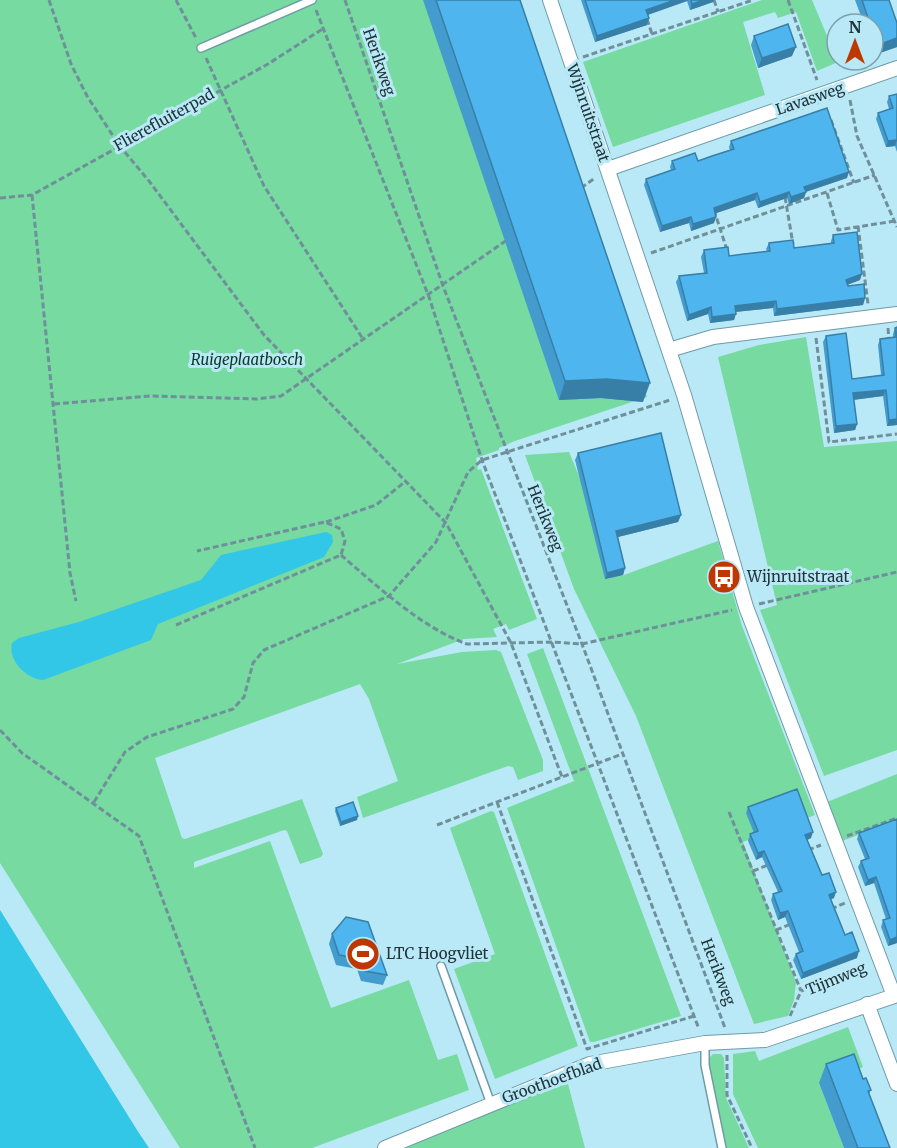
<svg xmlns="http://www.w3.org/2000/svg" width="897" height="1148" font-family="Merriweather,serif">
<rect width="100%" height="100%" fill="#b9e9f7"/>
<path fill="#76daa1" d="M0,0H515L647,397L515,441L499,448V450L476,458L478,470L481,469L537,619L509,630L506,624L493,629L497,637L464,639L397,664L462,652L496,650L501,652L543,760V771L518,780L513,767L508,766L363,818L357,797L398,781L369,699L360,684L155,758L182,838L185,839L302,799L323,854L321,857L300,864L287,831L284,830L194,862V868L270,841L331,1008L409,980L438,1060L457,1054L469,1090L312,1148H180L0,863Z
M762,0H812L838,62L817,71L796,12L778,18L775,12L743,22L765,95L613,147L583,62Z
M806,337L824,447L897,441V750L824,776L760,610L777,605L718,357L759,345Z
M569,452L621,576L718,541L742,626L815,815L743,842L796,982L794,1000L788,1016L754,1024L636,716L574,589L525,455Z
M543,648L681,1016L594,1042H590L507,808L574,781L527,654Z
M897,774V821L842,841L827,802Z
M491,811L494,812L578,1046L495,1079L454,969L495,954L450,828Z
M848,1027L863,1067L819,1083L844,1148H758L733,1094V1054L755,1051L759,1061Z
M713,1054H721L724,1058L726,1098L749,1148H727L708,1065L709,1058Z
M568,1084L585,1148H402L531,1094Z"/>
<path fill="#32c6e7" d="M326,532L332,535L333,542L324,557L158,624L151,640L43,680C26,678 8,661 12,643L19,638L79,622L201,580L221,555Z
M0,910L137,1130L149,1148H0Z"/>
<g fill="none" stroke-linecap="round" stroke-linejoin="round">
<defs>
<path id="lane" d="M201,48L312,0
M441,966L491,1104
M705,1043V1065L722,1148"/>
<path id="street" d="M550,0L684,395L746,607L894,996
M608,169L897,68
M669,350L713,337L897,314
M867,1004L897,1084
M385,1148L590,1064L705,1043L765,1040L897,995"/>
</defs>
<use href="#lane" stroke="#6d9ba8" stroke-width="10"/>
<use href="#street" stroke="#6d9ba8" stroke-width="16"/>
<path stroke="#6f909a" stroke-width="3" stroke-dasharray="6 3" stroke-linecap="butt" d="M49,0L71,64L87,96L119,145L149,181L264,335L446,523L511,643L562,777
M176,0L196,38
M345,0L443,286L582,644L725,1028
M714,0L718,12
M788,0L817,80
M316,10L429,297L482,460L699,1029
M647,19L652,34
M583,57L753,0
M206,58L264,186L363,339
M850,100L857,136L897,227
M831,120L854,183
M581,188L595,178
M827,193L838,230L895,221
M32,195L70,573L76,601
M785,197L793,244
M0,198L32,195L268,64L324,28
M714,210L727,250
M858,226L868,304
M651,253L875,175
M888,328L889,342
M816,338L829,442L897,434
M54,404L151,396L257,399L281,396L507,240
M326,522L376,505L406,481
M341,555C377,586 422,628 467,644L552,642L582,644L732,610
M759,604L897,572
M176,625L341,555L345,541L341,529L325,522L197,551
M0,730L22,753L139,836L255,1148
M94,802L125,752L147,737L233,709L244,697L253,663L264,650L389,596L436,542L468,472L482,460L670,400
M497,802L587,1049L694,1016
M729,812L801,991
M437,825L622,754
M847,836L897,818
M808,850L821,845
M753,871L768,865
M831,909L845,903
M776,930L791,924
M790,1016L801,991L867,966
M727,1055V1095L752,1148"/>
<use href="#lane" stroke="#fff" stroke-width="7"/>
<use href="#street" stroke="#fff" stroke-width="14"/>
</g>
<path fill="#449cce" d="M423,0H520L643,402L601,398L559,400Z
M581,0H714L713,2L690,10L687,1L648,15L649,18L647,25L595,42Z
M855,0H889L897,23V47L874,55L873,51V24H864Z
M754,36L792,56L758,68L751,45Z
M897,94V152L895,146L886,147L876,119L878,113L889,109L887,102L889,96Z
M731,141L847,178L806,192L804,198L789,204L787,198L758,208L755,200L715,213L714,223L691,231L689,223L660,232L644,185L646,179L671,170L670,167L672,161H698L730,150L729,147Z
M833,235L860,280L847,285L865,298L863,305L774,316L773,308L736,312L734,320L710,323L708,314L687,321L676,282L679,276L704,273L701,257L704,250L729,256L767,251L766,249L769,243L794,248L831,244V241Z
M897,327V425L887,426L883,396L854,400L857,424L855,430L834,433L823,342L826,336L852,379L881,375L878,345L880,339L893,337V334L895,328Z
M578,453L681,515L678,522L618,537L625,568L623,575L605,579L575,460Z
M748,807L811,838L807,840L822,875L834,898L831,899L845,935L857,958L801,979L793,960L796,954L799,952L785,917L778,920L771,900L773,894L778,892L762,857L756,860L748,841L750,834L754,833L746,813Z
M336,808L357,820L340,826L335,811Z
M897,819V943L888,946L881,927L883,920L886,919L874,883L865,886L858,867L861,861L865,859L857,839L859,833Z
M332,934L387,975L383,985L361,981L357,969L336,965L329,944Z
M826,1064L863,1079L871,1090L869,1094L890,1148H844L819,1083Z"/>
<path fill="#377fa7" d="M675,0H688L687,1L644,16L646,10Z
M704,0H714L713,2L690,10L692,4Z
M649,18L647,25L595,42L597,36Z
M897,38V47L874,55L878,45Z
M796,47L792,56L758,68L762,58Z
M897,140L895,146L886,147L888,141Z
M849,172L847,178L802,193L804,187Z
M789,192L787,198L758,208L760,202Z
M806,192L804,198L789,204L791,197Z
M757,193L755,200L711,215L714,208Z
M691,217L689,223L660,232L662,226Z
M716,217L714,223L691,231L693,224Z
M862,274L860,280L844,286L846,280Z
M865,298L863,305L774,316L777,309Z
M776,301L773,308L733,312L735,306Z
M711,307L708,314L687,321L689,315Z
M736,314L734,320L710,323L712,317Z
M607,379L650,383L643,402L601,398L559,400L565,381Z
M886,390L883,396L851,400L853,393Z
M897,419V425L887,426L889,420Z
M857,424L855,430L834,433L836,426Z
M681,515L678,522L614,538L616,531Z
M625,568L623,575L605,579L607,573Z
M358,816L357,820L340,826L341,822Z
M813,832L811,838L803,842L805,835Z
M764,851L762,857L756,860L758,853Z
M876,877L874,883L865,886L868,880Z
M836,892L834,898L827,901L829,895Z
M788,911L785,917L778,920L780,913Z
M897,937V943L888,946L890,940Z
M859,951L857,958L801,979L803,973Z"/>
<path fill="#4fb5ef" stroke="#377fa7" stroke-width="1.5" d="M436,0H520L650,383L607,379L565,381Z
M585,0H675L646,10L649,18L597,36Z
M691,0H704L692,4Z
M862,0H889L897,23V38L878,45L873,32V24H870Z
M788,24L796,47L762,58L754,36Z
M897,94V140L888,141L878,113L893,108L889,96Z
M827,108L849,172L804,187L806,192L791,197L789,192L760,202L757,193L714,208L716,217L693,224L691,217L662,226L646,179L675,169L672,161L695,153L698,161L712,156L734,149L731,141Z
M857,232L862,274L846,280L848,286L864,284L865,298L777,309L776,301L735,306L736,314L712,317L711,307L689,315L679,276L707,273L704,250L728,247L729,256L744,254L770,251L769,243L793,240L794,248L834,243L833,235Z
M897,327V419L889,420L886,390L853,393L857,424L836,426L826,336L846,333L852,379L884,375L880,339L896,337L895,328Z
M661,433L681,515L616,531L625,568L607,573L578,453Z
M797,789L813,832L805,835L822,875L829,873L836,892L829,895L845,935L852,932L859,951L803,973L796,954L803,951L788,911L780,913L773,894L782,891L764,851L758,853L750,834L758,831L748,807Z
M353,802L358,816L341,822L336,808Z
M897,819V937L890,940L883,920L890,918L876,877L868,880L861,861L869,858L859,833Z
M346,917L368,922L387,975L365,971L361,959L339,955L332,934Z
M854,1054L863,1079L866,1078L871,1090L868,1091L890,1148H858L826,1064Z"/>
<defs>
<symbol id="bus-disc" viewBox="-11 -11 22 22"><circle r="9.5" fill="#bf3700" stroke="#b9e9f7"/><path d="M-5-6H5V4H4V6H2V4H-2V6H-4V4H-5ZM-3.5-4V0h7V-4ZM-3.5 1.2v1.5H-2V1.2ZM2 1.2v1.5H3.5V1.2Z" fill="#fff"/></symbol>
<symbol id="stadium-disc" viewBox="-11 -11 22 22"><circle r="9.5" fill="#bf3700" stroke="#b9e9f7"/><path d="M0-5a6.5 5 0 1 0 0 10a6.5 5 0 1 0 0-10ZM-3.5-1.8h7v3.6h-7Z" fill="#fff"/></symbol>
</defs>
<g fill-rule="evenodd">
<use href="#bus-disc" x="705" y="558" width="38" height="38"/>
<use href="#stadium-disc" x="344" y="935" width="38" height="38"/>
</g>
<g text-anchor="middle" stroke-width="6" stroke-linejoin="round" paint-order="stroke">
<g font-size="15" fill="#213439" stroke="#b9e9f7">
<text transform="translate(379 62) rotate(71)" y="5">Herikweg</text>
<text transform="translate(810 99) rotate(-19)" y="5">Lavasweg</text>
<text transform="translate(588 113) rotate(71)" y="5">Wijnruitstraat</text>
<text transform="translate(164 120) rotate(-29)" y="5">Flierefluiterpad</text>
<text transform="translate(545 518) rotate(68)" y="5">Herikweg</text>
<text transform="translate(718 972) rotate(69)" y="5">Herikweg</text>
<text transform="translate(836 979) rotate(-22)" y="5">Tijmweg</text>
<text transform="translate(552 1081) rotate(-20)" y="5">Groothoefblad</text>
</g>
<g font-size="15" font-style="italic" fill="#0c3922" stroke="#b9e9f7">
<text x="247" y="365">Ruigeplaatbosch</text>
</g>
<g font-size="15" fill="#213439" stroke="#b9e9f7" text-anchor="start">
<text x="747" y="582">Wijnruitstraat</text>
<text x="386" y="959">LTC Hoogvliet</text>
</g>
</g>
<g transform="translate(855 42)"><circle r="28" fill="#b9e9f7" stroke="#7ca1ab" stroke-width="1.5"/>
<path d="M0-4.5L10 22L0 15L-10 22Z" fill="#bf3700"/>
<text y="-9" font-size="16" font-weight="bold" text-anchor="middle" fill="#213439">N</text>
</g>
</svg>
